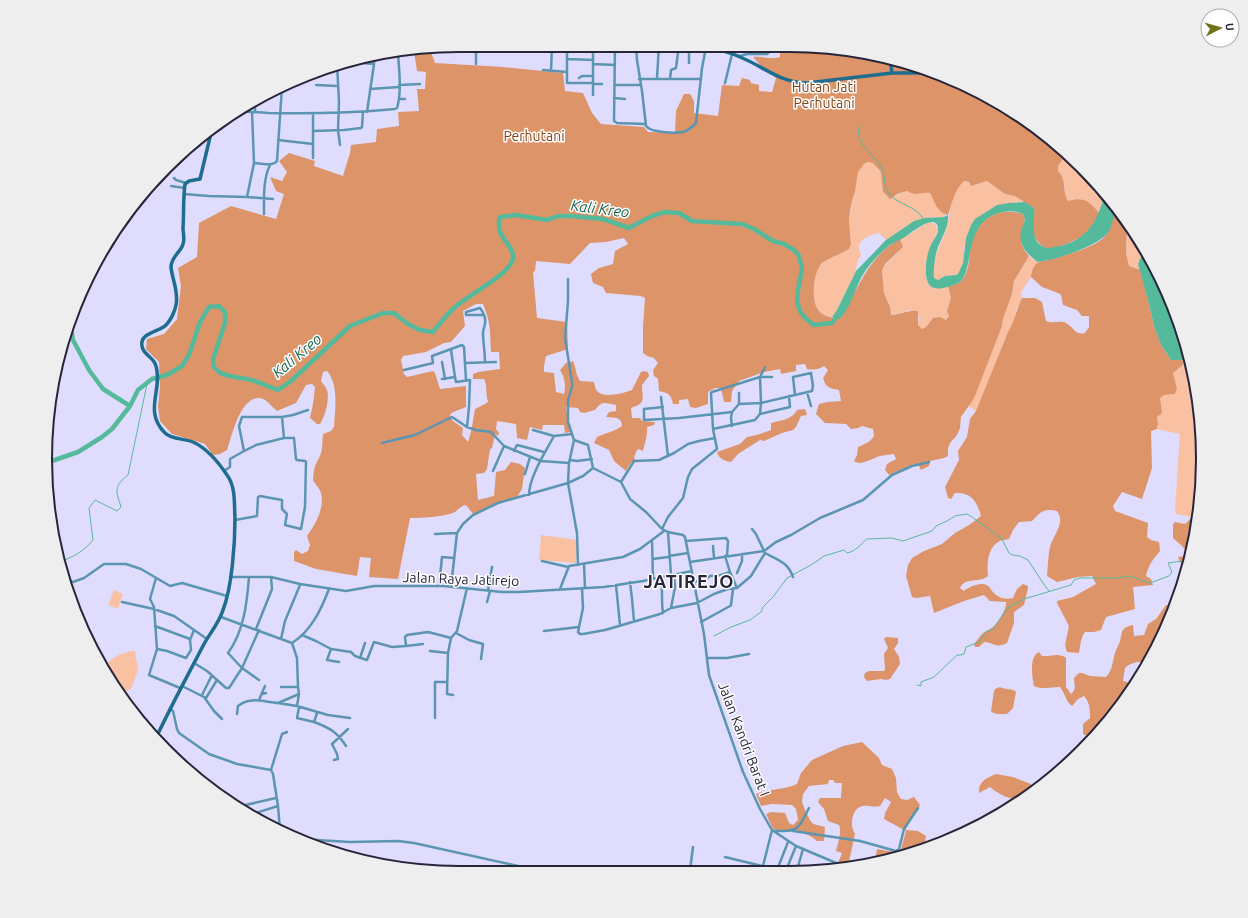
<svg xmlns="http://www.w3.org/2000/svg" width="1248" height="918" font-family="Ubuntu,sans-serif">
<rect width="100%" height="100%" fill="#e0dcfe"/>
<path fill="#f9c1a2" d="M1067,153L1105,194L1099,213C1090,200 1083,197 1068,201C1062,191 1068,180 1058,171V166Z
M868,162L873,163L881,173L883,192L886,196H894L907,191C915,196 921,192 931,193L938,209L946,215L943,217C916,216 908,225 886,240L879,233C872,234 858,239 859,248C859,251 861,253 861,255L857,263L856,271L837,310L832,317C828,316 823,315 820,312C810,304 813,272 822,263C827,259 843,253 849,249L851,244L849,221L853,197L855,192L858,172L860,167Z
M964,181L976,185L987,181L1005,194L1015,196L1025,202H1015L964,247C964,255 965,271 957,275C951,278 949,272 939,280L934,278C931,261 940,246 946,230C951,214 950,192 964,181Z
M930,222L935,224L938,230C936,236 932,242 930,248C926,257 921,286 935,288C940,289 944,287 948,286L951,298L947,311L949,316L946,320L933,318L926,327L922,329L918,326L919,316L909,310L900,314L891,315L890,307L884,293L882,271L885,265L903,247L900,239C911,236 919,226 930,222Z
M1127,223L1144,250L1138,264L1140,270L1129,267L1126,253Z
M1029,256L1038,262L1031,272V277L1021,292L1022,298L1016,310L1014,322L1008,332L976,411L969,406L977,391L1002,326L1003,319L1012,294L1014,281Z
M1182,360L1191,363L1202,432L1199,513V516L1192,517L1176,514L1175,510L1180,434L1157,429L1158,424L1157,417L1160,398L1163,395L1175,394L1177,389L1173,373L1184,364Z
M541,535L578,540L576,563L539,560Z
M114,590L123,594L118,609L108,605Z
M135,651L138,670L131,689L121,694L104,666C114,657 121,652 135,651Z"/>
<path fill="#dd9469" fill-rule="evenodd" d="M720,45H741L736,50L721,47Z
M780,45H789L896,59L948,77L1019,115L1062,148L1067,153L1058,166V171C1067,179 1062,191 1068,201C1083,197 1089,200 1099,213C1095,221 1091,228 1085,234C1078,240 1057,249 1047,248C1042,247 1036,241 1034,235C1031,226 1035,216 1034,208L1015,196L1005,194L987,181L971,186L969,182L964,181C955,189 952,203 948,215C937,213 935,202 930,193C919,192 918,197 907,191L897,194L890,199L883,192L881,173L880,171L873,163L868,162L864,164L858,172L855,192L853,197L850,211L849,221L851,244L849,249C843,253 827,259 822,263C813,272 810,304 820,312C825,317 834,318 841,318C858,289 868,256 900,239L903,247L885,264L882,271L884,293L890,307L891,315C902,315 906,310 918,311V325L922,329L926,327L933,318L940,317L946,320L949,316L947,311L951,298L948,286C952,285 956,285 960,282C970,274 969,256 971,244C977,220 999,206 1023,214L1025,219C1021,234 1017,243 1029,256L1014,281L1012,294L1003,319L1002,326L977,391L973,400L961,417L960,428L957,435L950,443L948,448V456L944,458L930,461L929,466L921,470L918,464H914L889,475L885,470L887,464L896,459L894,454C888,455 880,455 875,458C868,460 861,466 854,461L857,455L858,447C864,444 870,443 874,436L873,429L862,426L858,428L851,429L846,424L825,423L816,414L819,404L828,402L841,401L839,390C829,388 826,388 823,378L828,370L824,366C818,370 813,370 807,369L805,364L796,365V371L781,374L780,369L764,372L739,381L732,391L731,402H724L721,388H715L708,392V404L696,408L690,407L688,399L679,400V404H673C671,394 668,393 659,391L658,379L654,376L653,370L658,363L654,358L647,356L643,353V326L645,298L641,296L606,293L603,287L593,283L591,274L599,268L613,264L615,251L628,244L624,238L606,242L590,243L570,264L536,261L535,271L533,272L537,318L567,322L568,349L546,356L544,366V372L554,373L556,392L564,394C566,385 565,378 560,370L566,363L573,361C576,368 576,375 580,381L594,382C595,385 595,389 597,391C603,399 624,393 632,390L641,372L644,371L648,372L649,376L642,385C642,399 647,403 631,408L632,418H640L642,421L655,422L654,425L647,427C648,435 645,442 643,451L638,449L636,452L634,458L636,460C631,461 628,467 626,471L614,461L609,450L594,443L597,437C605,433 614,432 622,426L621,421L617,418L606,417L609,412L616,411V405C605,403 602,400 595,410L584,413L580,412L578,408L566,407L570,432L565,433L564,425H543L542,430L530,427L527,440L517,438L516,424L497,421L496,429L499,433L498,436L495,434L492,448L490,449L487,469L484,473L476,474L478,500L494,496L496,472L505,470L511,462L520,464L525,468L522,489L517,497L496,503L474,515L466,505C458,507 458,511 453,513C443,517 420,518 410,518L398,579L369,577L371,558L360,557L357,576L316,569L294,561V552L296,550L302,554L308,551L310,545L307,536C315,525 325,508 321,493C320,489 315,484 313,480C314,469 314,467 319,458C323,452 322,441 323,434L331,431L334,427C335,409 339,385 327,371L323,372L321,381C323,384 326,387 327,390C330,398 325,417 320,424H317L310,418L313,404L315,387L312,384L306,385L296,403L277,411C272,407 267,399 260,398C240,396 232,436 227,450L220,454L213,455L205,444L172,434L160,421L158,407L160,387L159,362L146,349L147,339L164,334L177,319L181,286L178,268L197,257L199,223L231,206L276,219L284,194L276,191L270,177L282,181L287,172L279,161L289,153L315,161L314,166L343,176L350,153L351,145L376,142L377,129L399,126L398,112L419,111L417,89H425L426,72L417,71L414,51L430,49L435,63L503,67L563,73L565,91L583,93L592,113L601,124L644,127L648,132L675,133L676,111L684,94H690L694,101V113L718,116L722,85L739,86L742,78L750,80L751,83L759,85V91L772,92L776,78L762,67L753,57C764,56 768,60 780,57ZM476,304H483C491,323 490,333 491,352H499L500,369L478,372L473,374V379H484C488,386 485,394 488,401L487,403L475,409C473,420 472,431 468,442L462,435L463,428L453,421L450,416L451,413L466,407V386L440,389L435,373L433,371L407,377L404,374L401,360L403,356L426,352L444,343L451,342L465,326L463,311Z
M1118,208L1127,223L1126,253L1129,266L1140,270L1149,304L1154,326L1161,345L1171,360H1182L1184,364L1173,373L1177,389L1175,394L1164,395L1160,398L1162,413L1157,417L1158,424L1157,429L1151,431L1152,468L1142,499L1122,492L1113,506L1115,511L1148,523L1147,537L1151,540L1159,542L1160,551C1153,559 1148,566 1146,576L1151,579L1153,585L1133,587L1135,609L1106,617L1101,630L1094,632H1085C1081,637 1080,647 1079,653L1067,652L1065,645L1069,626L1057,603V601L1073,597L1096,584L1092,576L1078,577L1057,582L1047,576C1048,566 1048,556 1050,547C1053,535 1066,523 1057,511C1043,508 1041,512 1032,521L1019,522L1013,530L1009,539C1006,540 1002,540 1000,541C987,547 987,564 988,576C986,577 984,579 982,579C974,582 965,578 960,588L964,591C969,587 981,581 988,586C990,587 991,590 992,591C998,598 1005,600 1013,598L1017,589L1023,584L1028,586V588L1024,605L1014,612V623L1007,643C994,649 994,642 984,642L979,647H975L974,644C977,641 979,637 982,634C985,631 990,630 993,627C998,622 1007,609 1006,602L990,601L984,595L964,601L934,613L930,596L916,598L912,597L906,576L908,565L912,558L924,551L942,544L955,533L969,525L981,516C977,501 971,492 955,493L951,499L948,498L945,487L959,460L958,451L967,437L970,419L976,411L1008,332C1015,321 1016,310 1022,298H1035L1042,302L1046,321C1053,324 1059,320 1066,323C1073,327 1076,336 1085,333L1089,327V316H1082L1077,310L1063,305L1061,295L1058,293L1042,287L1031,277C1031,272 1034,264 1039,262C1041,261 1043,261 1045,261C1060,257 1089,249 1101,240C1114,230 1110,217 1118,208Z
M805,409L807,415L801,416L796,427L793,430L782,433L764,441L760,440L738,454L731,462C725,461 719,459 717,452L740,444L747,437L757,435L771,430V423C781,420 792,420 797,410Z
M1199,516L1188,563L1181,564L1178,557L1185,556L1188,553L1181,545L1173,538V524L1175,522L1185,524L1192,517Z
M1166,605H1171L1174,608L1149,663C1140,661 1131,662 1125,668L1123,681L1135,684L1100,732L1093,739L1083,734V724L1090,718C1090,711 1090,702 1084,696L1078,699L1072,706C1066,702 1065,693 1060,687C1050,687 1043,690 1034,686C1032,677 1029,656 1039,652L1042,656C1051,657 1059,652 1066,658V687L1071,694C1077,689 1074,685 1074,678L1079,673H1082L1090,676L1106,677C1113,670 1112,662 1115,653C1116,649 1119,645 1120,641C1123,631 1120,628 1133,625L1134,636L1144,635L1148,624L1156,619Z
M886,637L898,638V643L894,649L899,657L900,664L890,679L886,680L881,679L867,681L864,677L865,673L869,671H884L885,669L884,654L888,648L884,639Z
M1000,687C1005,690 1013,688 1016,692L1013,708L1007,714C1002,714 994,715 991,711L994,691L995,689Z
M862,742L879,758L882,765L892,769L896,778L897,792L901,799L907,800L914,797L920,805L906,828V830L918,831L926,836L924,848L875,861L877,849L900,853L906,831L884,819L885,813L891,802L885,798L880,806C873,808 866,804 860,807C851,811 850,827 855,834L848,866L838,863L842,853L836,851C838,843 842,832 839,825L828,821L824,809L818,802L820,798H841L842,783H835L833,780H829L828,784L809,786L803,794L802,802L805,810L810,820L813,824L825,827L824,841H817C802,828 791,833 773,829L766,814L771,812L785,813L789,823L793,825L798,820L796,809L792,805L772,804L761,806L756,794C769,789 784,790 797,784L801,773L812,760L843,746Z
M996,774L1013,777L1031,784L1028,795C1025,797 1022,799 1019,799C1009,800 997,793 990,787L979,793C978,781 987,778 996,774Z"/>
<path fill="#55ba9b" d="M1105,194L1118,208C1113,214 1113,224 1109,231C1100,246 1055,260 1038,262C1028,255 1018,245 1021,232C1022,227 1024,223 1025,219L1023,214C1013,210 1006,211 996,214C961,227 976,278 956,284C950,286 941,290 935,288C921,286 926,256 930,247C932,242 937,236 938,231C939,209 910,234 905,237C898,241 890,244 884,250C875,258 867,267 861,278C854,292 851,306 840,319L832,317L837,310L856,271L886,240L914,221L924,218L944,217L948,215C949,226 942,237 938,247C935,256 933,268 934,278L938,280L945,276L956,275L958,274L963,263L966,238L971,225L975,219L997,205L1009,203L1025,202L1034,208C1036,221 1027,244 1048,248C1084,244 1096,226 1105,194Z
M1144,250L1160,276L1189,352L1191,363L1182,360H1171L1161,345L1154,326L1149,304L1138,264Z"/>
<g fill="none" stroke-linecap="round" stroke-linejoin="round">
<path stroke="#55ba9b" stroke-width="1" d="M858,126C858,150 873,151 882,169C886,177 883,188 890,195C900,205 915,206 923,218
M61,561C73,558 86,549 93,540L89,508L95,500L117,511L121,507C116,491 113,487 128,475L147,384
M714,636L731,627L750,620L761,612L763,607L773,597L787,578L811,565L824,556L844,550L847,553C856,551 860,545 867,539L892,538L903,541L932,531L936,526L947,521L955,516L967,514L972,517L1002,539L1009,553L1012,555L1020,556L1028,560L1043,583L1049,591
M917,685L921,686V682L934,677L957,655H960L964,654L966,647L979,642L987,631L993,629L996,625L1002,616L1009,607L1024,599L1071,585L1074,580L1080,578H1119L1130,576L1150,583L1169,576L1172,572L1168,563L1189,560"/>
<path stroke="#55ba9b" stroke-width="4.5" d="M70,322L73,340L89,370L103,389L130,406
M49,462L78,452L102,437L112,429L130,406L138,390L152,379L167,375L182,366L189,355L200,322L209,307L219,306L225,312V323L213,359L214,367L220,373L230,376L252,380L278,390L291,381L350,326L383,313H394L408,324L420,330L433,332C440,323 447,314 455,307C468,295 511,274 513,258C515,245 494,238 500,217L516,215L547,220L558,216H571L603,219L629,228L652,216L665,212L679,213L692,221L742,224L754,229L773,241L784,244L794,250L799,256L802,269L798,290L797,302L800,311L805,318L814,325L832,323L838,315"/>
<path stroke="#5b95b2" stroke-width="2.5" d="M567,45V83H593
M615,45L614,121L617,123L645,124
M636,45L637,60L642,91L646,126C651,133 678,134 686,131C690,129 693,126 696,123L702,68L706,47
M740,56L747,54H767L769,52V45
M362,58L374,60
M567,59L593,60
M350,62L374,64
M689,63V53L691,45
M337,64L339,102L338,130L340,145
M476,64V45
M593,64L615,65
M543,70L567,72
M551,71L552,45
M579,78L582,76H593
M657,78L659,45
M639,79H701
M670,79L671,70L676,68L679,45
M725,83L732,54
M593,84H602
M316,85L337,86
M399,85L420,84
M615,85H641
M370,89L399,87
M593,95V45
M614,98L625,99
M399,99H405
M255,101V112
M237,111C247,112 257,112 268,113C310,114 352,113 395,109L397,108C402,91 399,70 398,53
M367,112L374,64V56
M313,131L344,130L361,128L362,127L363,112
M278,140L313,144
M313,158V114
M254,163C262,163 272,167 277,161L282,87
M174,178L176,180L186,183
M171,186L185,188
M184,194L209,196L247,197L273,199
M247,197L254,163L252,112
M264,214C264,198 263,179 270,165
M568,279V301L565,338L572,382V387L568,400V422L574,440L569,463L568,483L577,533L578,565
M484,315H466V312L480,308C483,312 486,318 485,323C485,327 483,329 483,333C483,342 485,352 485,362
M451,350L455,377
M442,362L445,379
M465,363L496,362
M404,370L433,363L432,356L462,345L464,347L466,380
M442,379L455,377L456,382L470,380L469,407L467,427
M807,392L811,406
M661,397L668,456
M739,404L761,403L760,377H772
M663,407L644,409V420L679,418L732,412L739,404V393
M760,414L790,407L789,396
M282,417L293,415L308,410
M732,426L731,418L732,412
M713,429L755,420L760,414L761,403L812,391L813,386L811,373L793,377L795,395
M533,430L554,436L572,434
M574,440L588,445L593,468
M382,443L415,435L452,417L467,427L476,430L491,432L504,446
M244,451L256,445L284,438
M514,451L517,445L544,452
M570,460L577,461L592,459
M593,468L621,482L630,499L646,512L662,529L668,532L683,535L685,537L704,634L709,675L743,772L760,809L772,830L762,870
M224,471L230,467V459L244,451L239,426L242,417H282L284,438H294L296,459L297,460L305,461L306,462L305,507L301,529L285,525L287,514L282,509V500L260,496L258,497L257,516L235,520
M493,471L504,446L541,461L569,463
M525,474L530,457
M621,482L634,461L659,460L674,453L688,444L699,441L715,438
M529,495C529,477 546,451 554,436
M662,529L668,517L683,498L688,477L692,469L717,449L713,429L711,393L712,392L760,377L765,367
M752,529L756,534L765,553C778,560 788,562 793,577
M668,532L671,575
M435,534L457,533
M652,540L653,578
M686,541L726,538L728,541L727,556
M713,546L714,558
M669,556L688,553
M725,556L730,572
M653,559L668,557
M542,561L568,567
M690,562L764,551L776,542L791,535L820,518L863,500L892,475L912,466L929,462
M584,564L585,588
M65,570L69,581L73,582L84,578L104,564H126L141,569L170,586L182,583L227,596
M737,573L742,561V554
M230,577H271L300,584L346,591L374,586H443L502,592H519L604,587L643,581L692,571
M249,577C247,603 244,631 228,653L242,668L259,680
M661,577C663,589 661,601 663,613
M156,578L150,599L154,607L157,649L149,675L180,688
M630,582L632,599L634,621
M694,582L705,580L710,576L721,575L730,572L737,588
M616,585L620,625
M439,586L442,557L454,558
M451,587L457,533L463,524L473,515L498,503L568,483L583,476L593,468
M582,588L583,608L578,632L580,634H583L605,630L660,614L671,608L697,603L714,594L728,589L737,588L751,576L765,553
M560,589L569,566L623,557L640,549L664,531
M488,590L492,567
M122,602L154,609L174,616L207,639
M487,602L490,591
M671,608L675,587L674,575
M221,617L292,643C311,631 321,610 329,589
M701,622L730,606L731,605L733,589
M155,626L190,639
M256,629L272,589L271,577
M544,631L579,627
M456,633L469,640L483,644L481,659
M302,635L316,641L331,649L327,660L339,662
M281,639L285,621L300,585
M423,644L406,646L405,637L407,635L428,632L451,638
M157,649L167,651L186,658L191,650L190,640L194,630
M331,649L351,652L355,656L367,660L374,642L392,647L406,646
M430,651L448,653
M360,658L365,643
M708,658H727L749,654
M194,663L207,671L226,688H229L242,668L259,630
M182,686L204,697L214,711L222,719
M281,687H298L297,658L292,643
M298,687L299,694L278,703L297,706L328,715L350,718
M262,694L266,693
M202,695L212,675
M453,695L447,694L448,653L451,638L457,631L467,588
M206,698L217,680
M259,700L265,686
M297,706L299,694
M299,707L297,718L314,722
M170,709L173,711L177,729L179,733L209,754L237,764L271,770L273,774L278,806L280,830
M317,713L314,722C330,728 337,732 346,746
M237,714L238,706C250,696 264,702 278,703
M435,718V682H447
M334,760L338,759L337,754L332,744L348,729
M271,770L282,734L287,732
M237,807L276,798
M249,815L278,806
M772,830L796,846L848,868
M774,831C799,832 798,829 809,808
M793,831L860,841L896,851L899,849L904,829L918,808
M299,839L350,842L398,841L414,843L541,871
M725,857L762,866
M787,868L796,846
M663,869L667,871
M690,870L693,847
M777,870L788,842
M797,870L803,849"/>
<path stroke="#1e6d8f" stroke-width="3.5" d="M695,45C710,48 726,50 740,57C765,67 778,82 807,83L892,73H937
M890,58L892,73
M156,738C171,706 188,675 204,644C210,633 219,623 223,610C232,587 235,544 235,518C234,504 236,487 227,475C219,463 206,448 193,442C184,438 172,440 165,433C143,411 163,390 156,366C154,357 143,355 142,346C139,333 159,332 166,325C171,320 175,311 176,305C179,292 172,279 171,267C171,257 181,252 183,244C185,240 183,233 183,228C184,213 183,198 185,184L189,181L200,179L212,129"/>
</g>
<g text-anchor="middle" stroke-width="3" stroke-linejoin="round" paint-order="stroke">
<g font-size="14" fill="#864213" stroke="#fff">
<text x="824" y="92">Hutan Jati<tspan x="824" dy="16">Perhutani</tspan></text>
<text x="534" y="141">Perhutani</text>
</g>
<g font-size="14" fill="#28253a" stroke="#fff">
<text transform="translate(461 579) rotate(2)" y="5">Jalan Raya Jatirejo</text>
<text transform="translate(744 739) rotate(69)" y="5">Jalan Kandri Barat I</text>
</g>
<g font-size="15" font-style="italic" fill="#156550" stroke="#fff">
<text transform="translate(600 209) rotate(7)" y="5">Kali Kreo</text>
<text transform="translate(297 356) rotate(-40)" y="5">Kali Kreo</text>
</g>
<g font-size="18" font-weight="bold" letter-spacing="1" fill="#28253a" stroke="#fff">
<text x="689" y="588">JATIREJO</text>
</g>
</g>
<path d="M0 0H1248V918H0ZM459 52H789A407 407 0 0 1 1196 459V459A407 407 0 0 1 789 866H459A407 407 0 0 1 52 459V459A407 407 0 0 1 459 52Z" fill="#eeeeef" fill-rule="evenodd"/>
<path fill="none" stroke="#28253a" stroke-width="2" d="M459 52H789A407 407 0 0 1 1196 459V459A407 407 0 0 1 789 866H459A407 407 0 0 1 52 459V459A407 407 0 0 1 459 52Z"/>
<g transform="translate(1220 28) rotate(84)"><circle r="19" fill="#ffffff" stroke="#a9a8b0"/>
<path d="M0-3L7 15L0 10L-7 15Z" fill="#707116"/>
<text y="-6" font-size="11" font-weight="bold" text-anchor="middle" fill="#28253a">U</text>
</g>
</svg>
